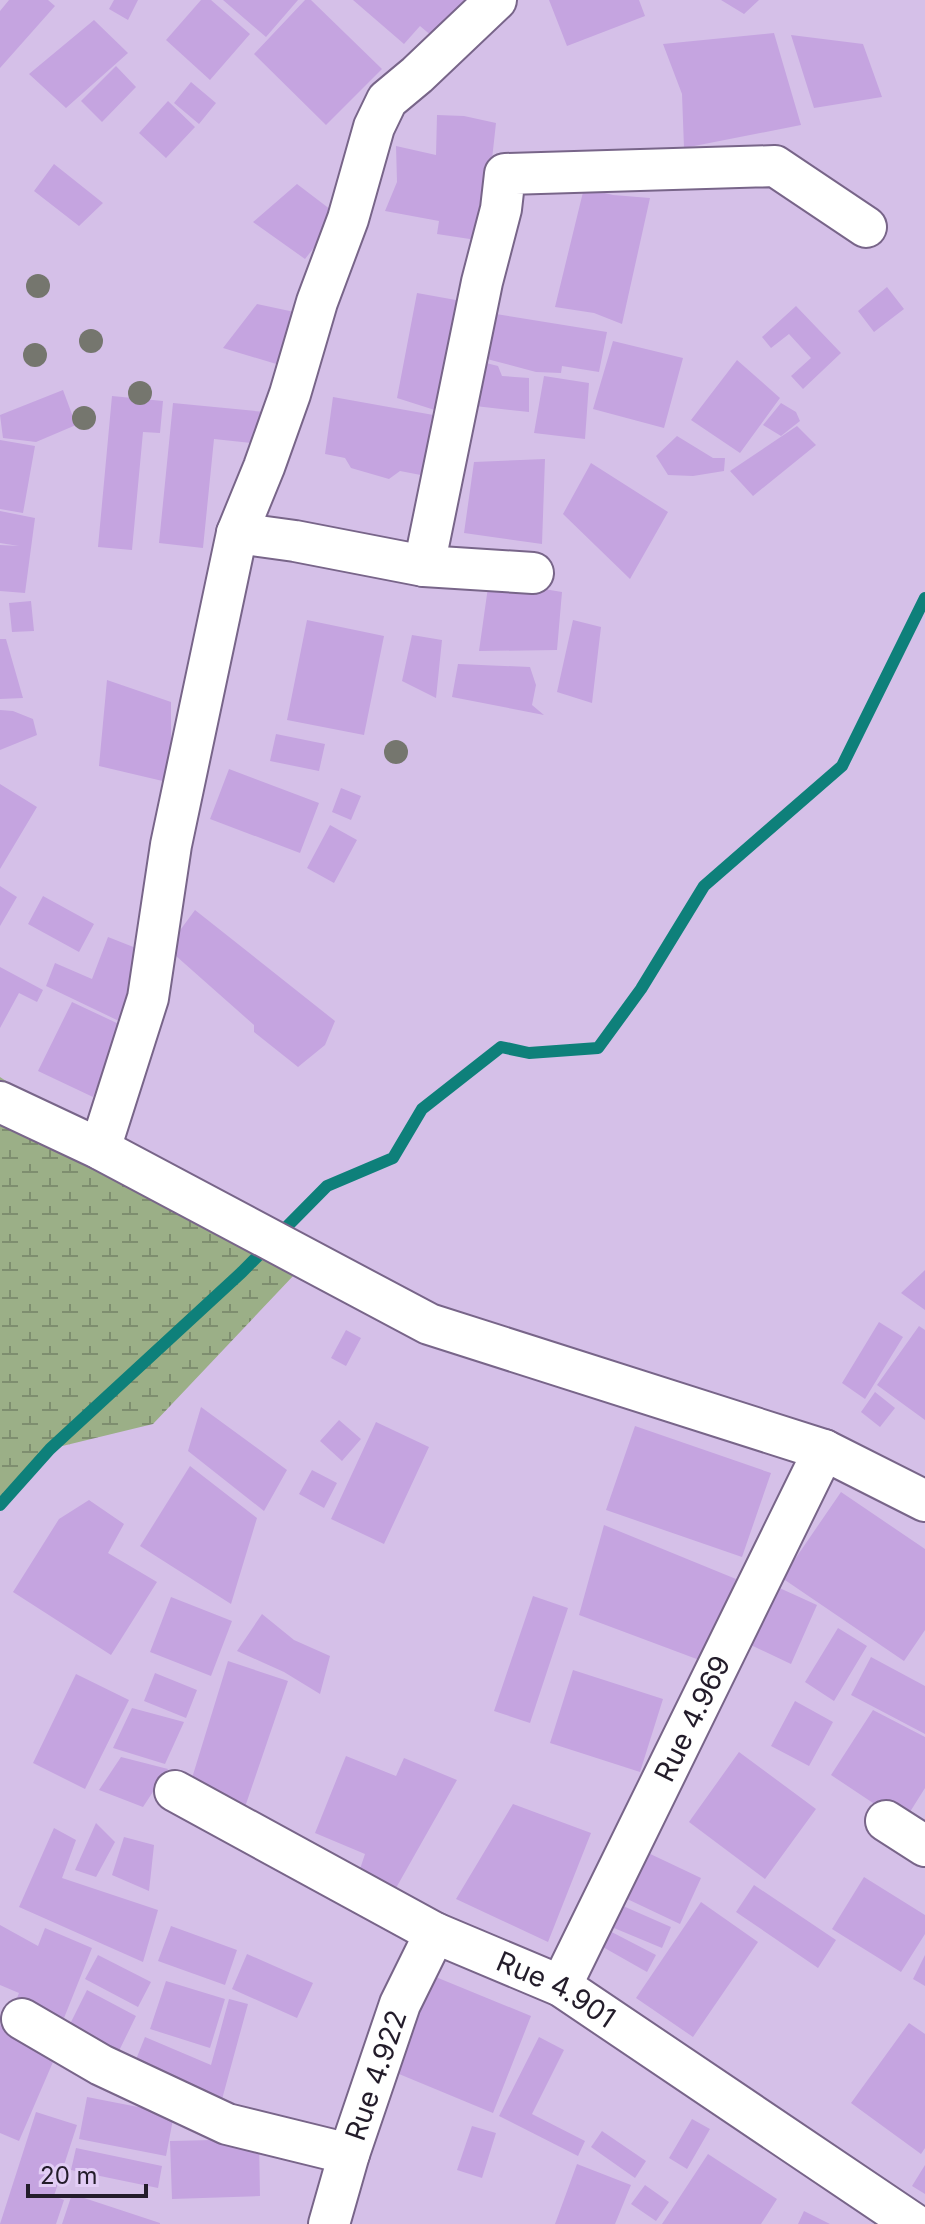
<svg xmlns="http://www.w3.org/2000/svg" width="925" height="2224" font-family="Inter,sans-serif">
<defs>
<pattern id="wetland-marsh" width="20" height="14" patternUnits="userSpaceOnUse" patternTransform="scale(2)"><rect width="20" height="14" fill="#9baf87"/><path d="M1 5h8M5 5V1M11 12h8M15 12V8" fill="none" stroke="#7e8e6f"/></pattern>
</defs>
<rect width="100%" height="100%" fill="#d5c0e8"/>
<path fill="url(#wetland-marsh)" d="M0,1077L102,1145L312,1256L153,1424L50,1449L0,1505Z"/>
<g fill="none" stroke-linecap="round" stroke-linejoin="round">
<path stroke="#0e807a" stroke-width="12" d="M0,1505L50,1449L242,1272L327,1186L393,1158L422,1109L501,1047L529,1053L598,1048L641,989L704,886L842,766L925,598"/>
</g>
<path fill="#c5a4e0" d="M9,0H48L55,6L0,68V11Z
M114,0H138L128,20L109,9Z
M201,0H211L250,34L210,80L166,40Z
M223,0H298L266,37Z
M305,0H311L382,69L326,125L254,54Z
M353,0H465L433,37L420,26L404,44Z
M549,0H639L645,16L567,46Z
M721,0H759L744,14Z
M94,20L128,53L66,108L29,74Z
M774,33L801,125L684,148L682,94L663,44Z
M791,35L863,44L882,97L814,108Z
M116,66L136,87L102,122L81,101Z
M191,82L216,103L199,124L174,103Z
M168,101L195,127L166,158L139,133Z
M437,115L464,116L496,123L483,241L437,234L439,221L385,211L397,182L396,146L436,155Z
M54,164L103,203L79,226L34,191Z
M297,184L339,216L305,259L253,222Z
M584,188L613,195L650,198L622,324L594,313L555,307Z
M887,287L904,309L874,332L858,311Z
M417,293L467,302L441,412L397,398Z
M257,304L299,313L283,366L223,348Z
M796,306L841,353L803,389L791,376L811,358L789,334L771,348L762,337Z
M496,314L607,332L599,372L562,366L561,373L536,372L487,359Z
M613,341L683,358L664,428L593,409Z
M737,360L780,398L740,453L691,420Z
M482,362L498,366L502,376L529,378V412L475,406Z
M544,376L589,383L585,439L534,433Z
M63,390L76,425L36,442L3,438L0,415Z
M112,396L163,401L160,433L143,432L132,550L98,547Z
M333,397L439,416L426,476L400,471L389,479L351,468L345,458L325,454Z
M173,403L265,412L262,444L214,439L203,548L159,543Z
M781,403L796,412L800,421L781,436L763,425Z
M797,426L816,445L753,496L730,471Z
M677,436L713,458H725L724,471L693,476L668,475L656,456Z
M0,440L35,446L23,513L0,509Z
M545,459L542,544L464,533L474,462Z
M591,463L668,512L630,579L563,514Z
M0,511L35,518L25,593L0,591V545L19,546L0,543Z
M489,580L562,592L557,650L479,651Z
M31,601L34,631L12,632L9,603Z
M307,620L384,636L364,735L287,720Z
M573,620L601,627L592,703L557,692Z
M412,635L442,640L436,698L402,681Z
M0,639H6L23,698L0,699Z
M458,664L530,667L536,685L532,705L544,715L452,697Z
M107,680L171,702V783L99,766Z
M0,710L13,711L33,719L37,735L0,750Z
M276,734L325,744L319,771L270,761Z
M229,769L319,803L300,853L210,819Z
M0,784L37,807L0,869Z
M341,788L361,796L351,820L332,812Z
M330,825L357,840L334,883L307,868Z
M0,886L17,897L0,926Z
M43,896L94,924L79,952L28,924Z
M195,910L335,1021L325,1045L298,1067L254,1032V1025L167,948Z
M108,937L141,950L119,1021L46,986L55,963L92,979Z
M0,967L43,990L37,1002L19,993L0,1028Z
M72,1002L121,1025L93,1097L38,1071Z
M925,1270V1310L901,1293Z
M879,1322L903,1337L865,1399L842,1383Z
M919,1326L925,1330V1420L877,1385Z
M346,1330L361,1338L346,1366L331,1358Z
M875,1392L895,1408L880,1427L861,1412Z
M201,1407L287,1470L264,1511L188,1451Z
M339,1420L361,1439L342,1461L320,1441Z
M376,1422L429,1447L384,1544L331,1519Z
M635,1426L771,1473L742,1557L606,1510Z
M190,1466L257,1518L231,1604L140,1546Z
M312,1470L337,1483L324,1508L299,1494Z
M841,1492L925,1549V1630L904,1661L782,1578Z
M89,1500L124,1524L108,1553L157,1582L111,1655L13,1592L59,1519Z
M604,1525L736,1579L702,1661L579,1615Z
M764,1581L817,1605L791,1664L738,1639Z
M533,1596L568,1608L530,1723L494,1711Z
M171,1597L232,1621L211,1676L150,1652Z
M262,1614L294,1640L330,1656L320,1694L284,1672L237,1651Z
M838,1628L867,1646L834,1701L805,1682Z
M871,1657L925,1686V1734L851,1695Z
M228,1661L288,1681L245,1807L192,1778Z
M573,1670L663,1699L640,1772L550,1743Z
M155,1673L197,1690L186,1718L144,1701Z
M76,1674L129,1700L85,1789L33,1763Z
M795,1701L833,1722L809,1766L771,1746Z
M132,1708L184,1722L165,1764L113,1748Z
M873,1710L925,1737V1788L903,1823L831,1775Z
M739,1752L816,1809L765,1879L689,1822Z
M346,1756L396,1776L404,1758L457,1780L396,1888L360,1869L365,1854L315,1833Z
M121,1757L168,1769L143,1807L99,1790Z
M513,1804L591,1833L548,1942L456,1899Z
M96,1823L115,1842L96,1877L75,1870Z
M54,1828L76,1840L62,1878L158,1910L143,1962L19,1907Z
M124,1837L154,1845L149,1891L112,1875Z
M644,1851L701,1878L680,1924L623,1897Z
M864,1877L925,1915V1934L901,1972L832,1929Z
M754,1885L836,1940L818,1968L736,1912Z
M701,1902L758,1942L693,2037L636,1998Z
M623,1906L671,1927L662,1948L614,1928Z
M0,1925L38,1946L45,1928L92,1948L64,2018L17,1998L19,1993L0,1985Z
M171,1926L237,1950L225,1985L158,1961Z
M602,1927L656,1955L647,1972L594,1942Z
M247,1954L313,1983L297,2018L232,1989Z
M98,1955L151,1982L138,2007L85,1979Z
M925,1955V1986L913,1979Z
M426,1973L531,2016L493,2113L387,2069Z
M166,1981L225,1999L210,2048L150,2029Z
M87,1990L136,2016L116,2057L66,2032Z
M229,1999L248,2004L218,2114L129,2077L145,2037L211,2065Z
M909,2023L925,2034V2148L921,2154L851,2103Z
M0,2025L59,2048L19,2141L0,2133Z
M539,2037L564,2050L532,2114L585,2141L578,2156L499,2116Z
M87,2097L174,2114L166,2156L79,2139Z
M36,2112L77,2125L54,2196L64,2200L56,2224H0Z
M692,2119L710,2129L687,2169L669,2158Z
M472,2126L496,2133L482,2178L457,2170Z
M602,2131L646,2161L635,2178L591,2147Z
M259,2139L260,2196L172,2199L170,2141Z
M76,2148L162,2166L158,2188L71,2170Z
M708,2154L777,2199L761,2224H662Z
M577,2164L631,2185L615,2224H555Z
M925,2165V2194L912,2186Z
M645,2185L669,2202L656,2221L631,2204Z
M72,2194L160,2223V2224H62Z
M804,2211L830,2224H798Z"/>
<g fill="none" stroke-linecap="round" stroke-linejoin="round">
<defs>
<g id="minor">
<path d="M237,533L295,541L424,566L482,282L501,209L505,174L775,166L866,227"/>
<path d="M424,566L533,573"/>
<path d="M0,1102L100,1149L429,1324L824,1450L925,1501"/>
<path d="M100,1149L148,998L171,845L237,533L264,467L290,394L317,302L348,219L374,127L387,100L417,75L496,0"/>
<path id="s1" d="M175,1791L435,1933L561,1986L914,2224"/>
<path d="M886,1821L925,1846"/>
<path id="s2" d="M561,1986L824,1450"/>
<path d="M22,2019L101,2065L227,2124L349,2154"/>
<path id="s3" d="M329,2224L349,2154L400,2004L435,1933"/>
</g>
</defs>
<use href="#minor" stroke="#786589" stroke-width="44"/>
<use href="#minor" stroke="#fff" stroke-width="40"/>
</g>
<g fill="#75766e">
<circle cx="38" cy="286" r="12"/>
<circle cx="91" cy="341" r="12"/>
<circle cx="35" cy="355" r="12"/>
<circle cx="140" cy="393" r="12"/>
<circle cx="84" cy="418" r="12"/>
<circle cx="396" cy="752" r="12"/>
</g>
<g text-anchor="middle" stroke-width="6" stroke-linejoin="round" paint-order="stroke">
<g font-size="28" fill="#231c2a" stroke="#e2cdf5">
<text dy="10" stroke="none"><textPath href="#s2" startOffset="298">Rue 4.969</textPath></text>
<text dy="10" stroke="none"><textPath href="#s1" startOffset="430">Rue 4.901</textPath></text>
<text dy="10" stroke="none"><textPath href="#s3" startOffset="156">Rue 4.922</textPath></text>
</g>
</g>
<path d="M28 2184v12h118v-12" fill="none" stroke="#231c2a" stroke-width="4"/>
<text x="40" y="2184" font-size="24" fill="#231c2a" stroke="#e2cdf5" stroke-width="6" paint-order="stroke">20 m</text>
</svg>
